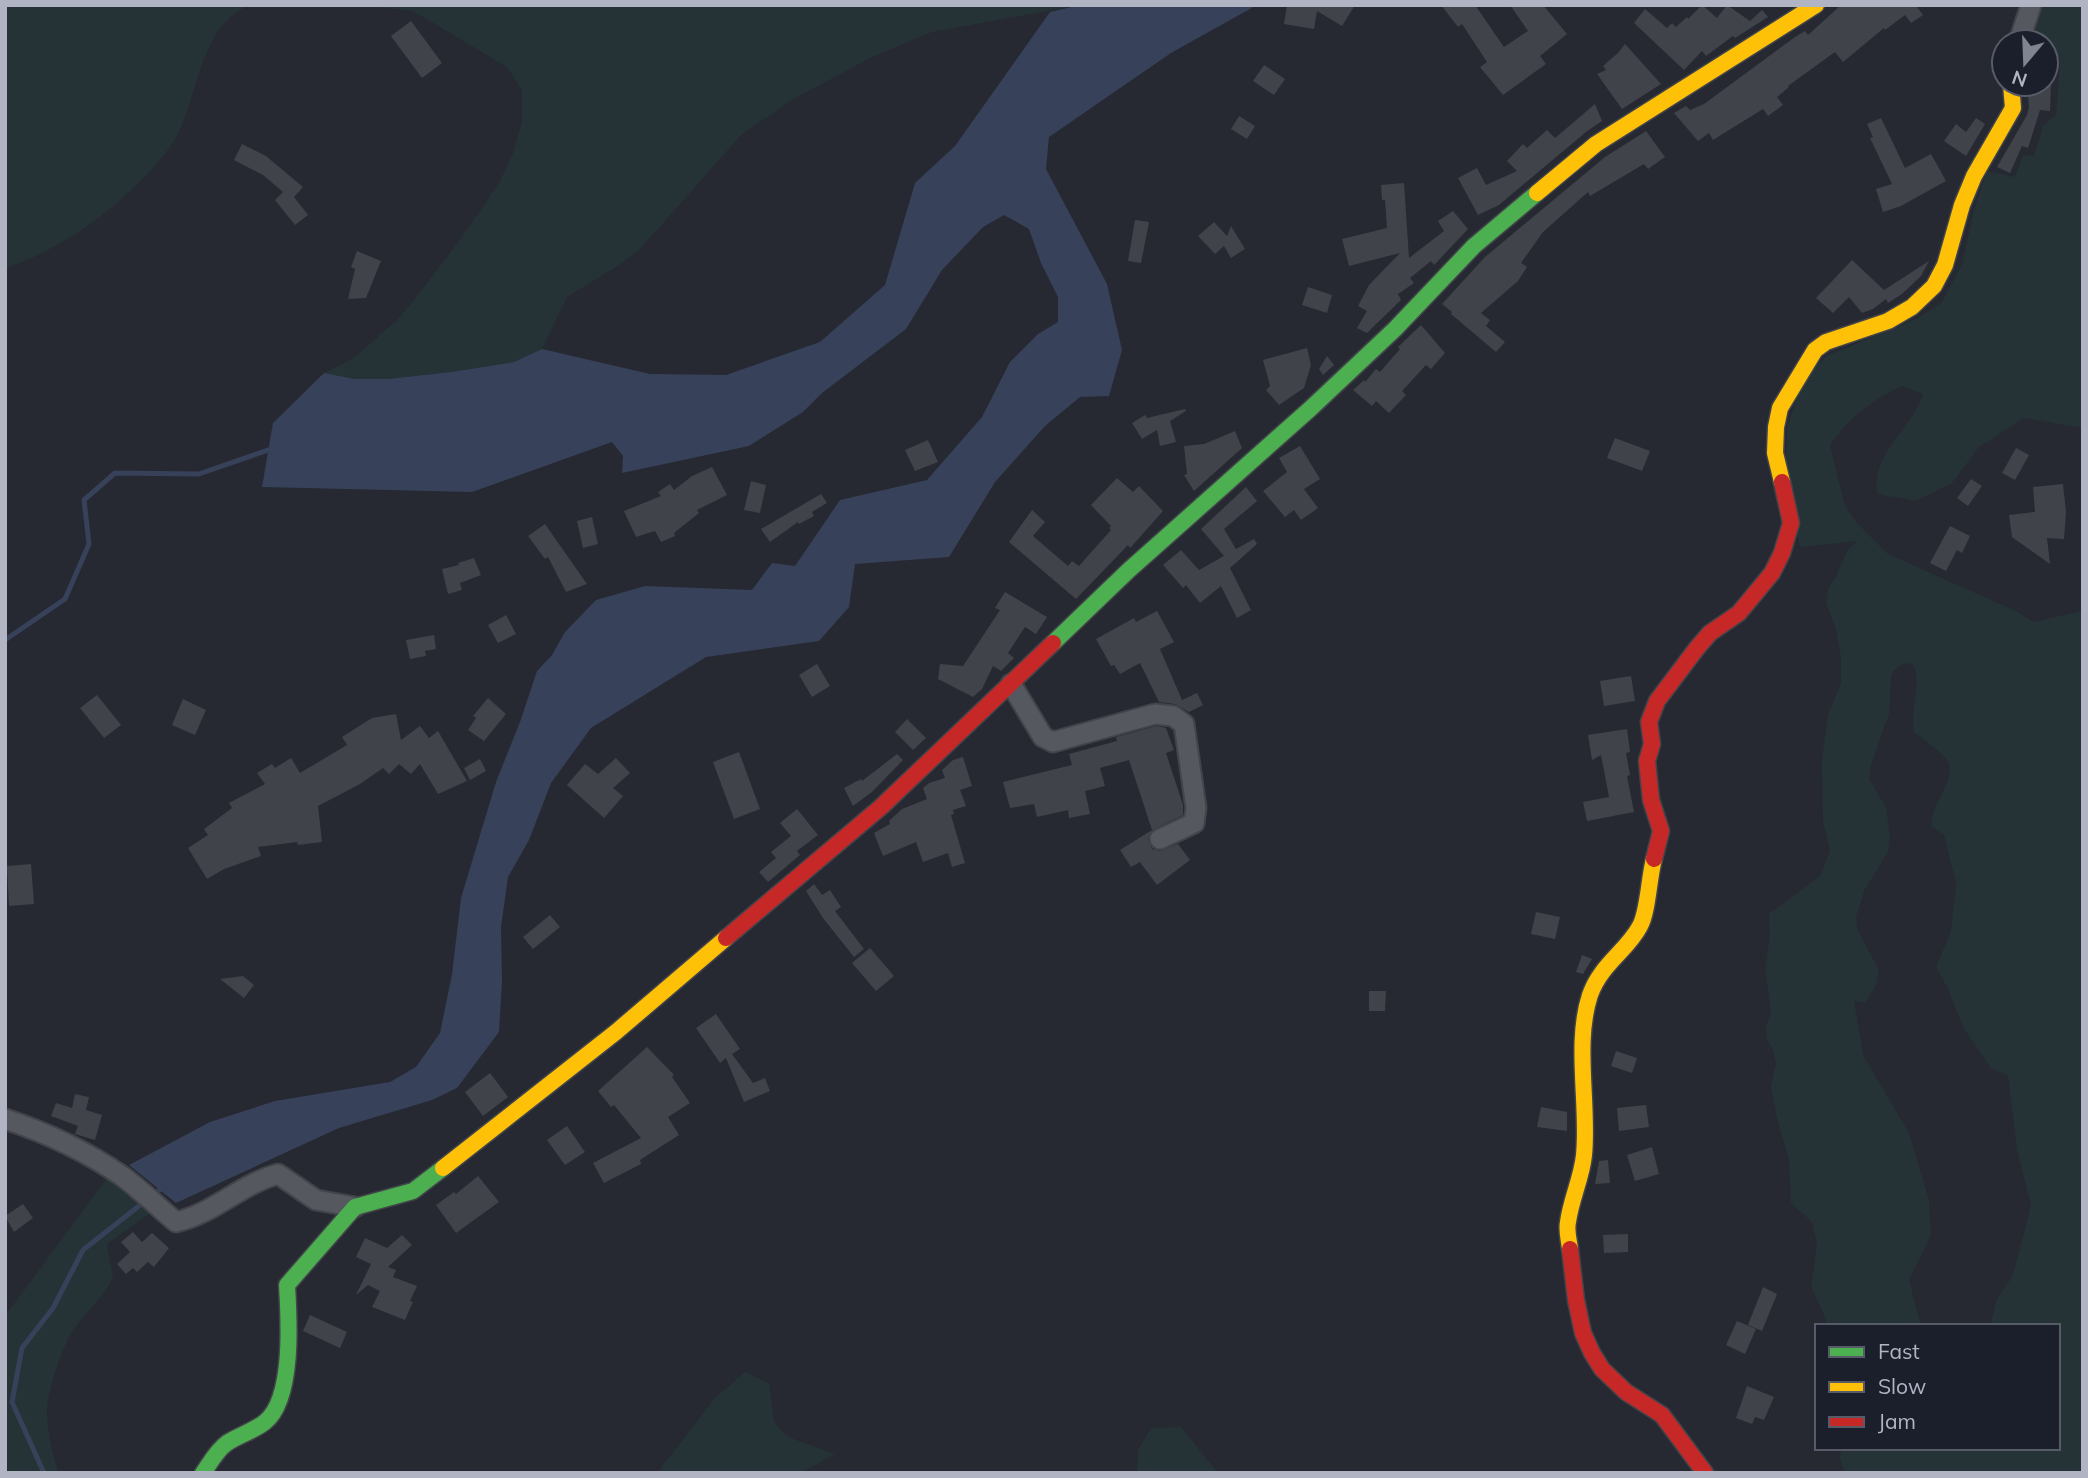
<svg xmlns="http://www.w3.org/2000/svg" width="2088" height="1478" font-family="Mulish,sans-serif">
<rect width="100%" height="100%" fill="#262931"/>
<path fill="#253336" d="M5,5H250C198,26 199,100 174,141C165,155 154,167 143,178C100,222 62,247 5,269Z
M362,5H1080L932,32L874,56L792,100L742,134L640,249L616,267L567,297L542,349L514,362L451,372L388,379H355L324,373L352,359L396,321L415,299L467,230L500,181L513,153L522,121V91L507,67L413,11Z
M2041,5H2083V428L2024,418L1979,447L1952,483L1916,501L1878,494C1868,457 1913,428 1923,394L1902,386C1872,400 1849,418 1830,445L1845,506L1855,521L1888,554L2018,612L2033,622L2083,611V1473H1845L1840,1458L1841,1448H2058V1326H1990L1997,1299L2013,1275L2031,1205L2017,1149L2008,1076L1991,1068L1964,1029L1948,989L1936,967L1951,931L1956,883L1944,835L1932,827C1930,804 1950,790 1950,767C1944,751 1927,743 1914,732C1909,710 1924,680 1912,664L1905,663L1893,671L1891,678L1889,714L1871,765L1869,779L1886,807L1890,837L1888,852L1865,889L1856,917L1858,931L1879,970L1876,985L1865,1003L1854,1001L1863,1055L1909,1133L1929,1200L1931,1235L1909,1280L1921,1326H1829L1811,1287L1817,1245L1812,1222L1791,1203L1789,1159L1777,1119L1771,1086L1776,1063L1773,1050L1767,1040L1766,1026L1771,1012L1765,968L1770,936L1769,914L1821,875L1830,850L1823,822L1822,760L1828,714L1841,684V657L1836,629L1826,603L1828,588L1836,577L1847,551L1857,541L1800,547L1785,481L1787,427L1804,379L1826,356L1912,321L1941,304L1962,264L1974,210L1987,171L2015,177L2023,155L2034,156L2043,126L2056,115L2060,58L2046,55V42H2032Z
M107,1178L152,1212L107,1244L113,1278C101,1300 88,1310 74,1329C62,1346 46,1395 47,1415C48,1435 52,1454 59,1473H5V1316Z
M745,1372L769,1383L774,1422L788,1437L835,1454L801,1473H657L715,1398Z
M1181,1427L1218,1473H1137L1138,1450L1151,1428Z"/>
<path fill="#37415a" d="M1080,5H1257L1171,53L1049,137L1046,169L1107,284L1122,350L1109,396L1080,397L1045,426L995,482L949,557L855,564L849,607L819,641L706,657L591,728L551,783L529,840L508,877L501,927L502,981L499,1032L457,1088L432,1100L339,1128L176,1203L129,1165L210,1122L275,1101L390,1082L416,1067L440,1033L452,974L461,898L496,782L520,722L537,671L552,655L565,632L596,600L645,586L752,590L772,563L795,566L840,500L927,480L982,417L1010,362L1038,334L1058,322V297L1041,263L1029,229L1004,215L983,227L942,270L906,329L822,393L803,412L749,446L622,473L623,456L612,442L472,492L262,487L273,423L324,373L355,379H388L451,372L514,362L542,349L650,374L726,375L820,342L885,285L915,183L955,146L1050,12Z"/>
<g fill="none" stroke-linecap="round" stroke-linejoin="round">
<path stroke="#37415a" stroke-width="5" d="M5,640L65,599L89,544L84,500L115,473L199,474L274,448
M44,1473L12,1402L22,1348L53,1308L83,1250L163,1187"/>
</g>
<path fill="#40434a" d="M1287,5H1355L1342,26L1317,11L1314,29L1284,24Z
M1441,5H1475L1504,47L1528,31L1510,5H1543L1567,34L1540,56L1546,64L1503,95L1480,67L1487,62L1462,24L1458,27Z
M1702,5L1717,18L1727,5L1750,21L1762,10L1768,17L1735,38L1733,36L1706,56L1702,51L1684,70L1634,23L1645,9L1667,28L1672,23L1676,27L1687,17L1688,19Z
M1841,5H1920L1917,7L1923,15L1911,23L1905,15L1885,30L1884,28L1843,62L1835,52L1788,86L1789,87L1777,97L1783,105L1768,116L1763,109L1713,140L1709,133L1698,141L1674,113L1686,106L1690,110L1704,104L1795,37L1805,31L1808,35Z
M411,21L442,63L422,78L391,36Z
M1625,44L1661,84L1622,109L1597,74L1606,70L1603,66L1618,53Z
M1264,65L1285,79L1274,95L1253,81Z
M2027,84H2051L2050,111L2040,110L2028,148L2022,146L2010,173L1997,167L2027,115L2029,107Z
M1595,104L1602,121L1586,132L1499,205L1478,215L1458,178L1477,168L1486,185L1517,171L1507,161L1523,144L1527,148L1547,130L1555,138Z
M1239,116L1255,126L1247,139L1231,129Z
M1881,118L1905,168L1931,154L1946,181L1901,206L1883,212L1876,189L1892,184L1870,138L1873,137L1867,124Z
M1976,118L1985,124L1966,156L1944,141L1956,124L1966,132Z
M1646,131L1665,157L1648,169L1644,164L1590,196L1588,192L1543,232L1521,263L1527,267L1518,281L1481,313L1490,320L1486,326L1505,342L1496,352L1451,314L1452,312L1442,304L1485,257L1605,157Z
M242,144L266,156L303,187L294,197L308,215L295,225L275,200L283,192L263,175L234,160Z
M1404,183L1409,258L1444,231L1438,221L1453,211L1468,229L1437,262L1434,265L1431,261L1410,278L1414,283L1398,294L1401,300L1367,333L1357,328L1367,311L1358,306L1369,285L1400,253L1349,266L1342,239L1387,228L1385,200H1382L1381,185Z
M1135,220L1149,222L1141,263L1128,261Z
M1214,222L1227,236L1231,226L1245,249L1231,258L1224,246L1215,254L1198,236Z
M357,251L381,261L366,298L348,299L355,269L351,267Z
M1852,260L1884,290L1929,261L1921,276L1902,294L1888,303L1886,299L1873,309L1862,313L1849,297L1833,313L1816,298Z
M1308,287L1332,295L1327,313L1302,305Z
M1421,325L1445,353L1431,369L1426,365L1402,391L1406,395L1389,413L1376,401L1372,406L1353,390L1364,380L1365,382L1376,369L1380,372L1400,349L1398,347Z
M1307,348L1311,365L1304,388L1279,405L1266,390L1270,386L1263,360Z
M1327,356L1334,365L1323,375L1319,369Z
M1185,409L1186,411L1170,421L1176,442L1160,446L1157,430L1142,439L1132,423L1145,415L1147,418Z
M1235,431L1242,448L1194,491L1184,475L1187,474L1184,446L1204,444Z
M1615,438L1650,451L1642,471L1607,458Z
M928,440L938,462L915,471L905,450Z
M1300,446L1320,479L1304,489L1318,508L1301,520L1294,510L1285,517L1263,491L1287,472L1279,458Z
M2016,448L2029,455L2015,480L2002,473Z
M712,467L727,495L697,510L699,513L674,533L675,536L661,542L655,531L636,537L624,511L661,496L658,492L670,484L674,490L692,476Z
M1117,478L1133,492L1139,486L1163,511L1132,546L1130,548L1128,545L1076,599L1009,542L1032,510L1045,522L1033,536L1068,566L1072,561L1079,566L1111,530L1109,528L1111,526L1091,505Z
M1971,479L1982,486L1968,506L1957,498Z
M751,481L766,485L760,513L744,510Z
M2063,484L2066,512L2064,539L2047,538L2050,564L2012,537L2009,515L2035,512L2033,487Z
M1246,487L1257,501L1224,529L1236,549L1254,539L1257,544L1230,568L1251,610L1237,618L1221,586L1200,603L1186,585L1183,588L1163,565L1181,550L1199,570L1224,556L1201,529Z
M821,494L827,503L812,512L814,516L799,524L798,522L770,542L761,529Z
M592,517L598,544L583,548L577,521Z
M545,524L587,584L566,592L548,557L545,559L528,536Z
M1950,526L1970,536L1962,553L1957,550L1946,571L1930,563Z
M474,558L481,575L460,583L462,590L448,594L442,569L459,565L458,563Z
M1005,592L1047,617L1036,634L1025,627L1008,653L1014,658L1001,671L993,666L982,689L973,697L938,679L940,664L963,666L1000,610L995,608Z
M1157,611L1174,642L1160,649L1182,700L1197,693L1203,705L1189,712L1175,704L1159,702L1140,663L1120,674L1114,665L1111,666L1096,639L1134,618L1136,622Z
M506,615L516,634L498,643L488,625Z
M434,635L436,649L425,651L426,656L410,659L406,640Z
M817,664L830,686L812,697L799,675Z
M1631,676L1635,701L1604,706L1600,681Z
M97,695L121,725L104,738L80,708Z
M488,698L506,714L484,741L468,730L476,718L473,716Z
M183,699L206,710L195,735L172,725Z
M396,714L401,740L420,726L429,738L438,731L467,781L438,794L420,764L411,774L399,764L389,774L383,768L360,784L318,806L322,842L298,845L297,842L258,847L261,856L224,869L207,879L188,848L208,835L204,829L232,808L229,803L265,784L257,773L272,764L275,768L291,758L300,773L347,745L342,737L372,718Z
M907,719L926,738L913,750L895,732Z
M1156,726L1166,728L1174,750L1166,753L1183,805V815L1152,830L1129,760L1100,768L1105,786L1085,791L1090,814L1069,818L1068,810L1037,817L1034,804L1010,808L1003,782L1072,765L1069,754L1117,741L1116,737Z
M1627,729L1630,752L1626,753L1630,775L1627,776L1634,812L1587,821L1583,802L1609,797L1601,755L1592,760L1588,735Z
M739,752L760,809L734,819L713,762Z
M897,754L903,760L872,792L853,806L844,788L861,779L862,781Z
M963,757L972,786L960,790L966,806L953,810L954,814L951,815L965,863L952,867L948,853L923,862L916,842L883,856L874,833L890,824L889,821L902,809L927,799L923,788L929,783L945,778L942,770L953,760Z
M616,758L630,773L613,788L623,796L604,818L567,785L585,764L598,774Z
M480,759L486,771L470,780L464,768Z
M797,809L818,835L797,851L800,855L768,882L759,872L776,858L771,852L791,836L780,823Z
M1152,830L1148,839L1152,849L1160,851L1178,844L1190,860L1157,885L1140,862L1131,867L1120,850Z
M31,864L34,904L9,906L7,866Z
M814,884L822,895L830,890L841,907L835,911L864,949L854,957L823,918L806,891Z
M1536,912L1560,917L1555,939L1531,934Z
M550,915L560,927L533,949L523,937Z
M870,948L894,976L876,991L852,963Z
M1582,955L1592,959L1583,974L1576,972Z
M243,976L254,985L244,998L220,979Z
M1369,991H1386L1385,1011H1369Z
M716,1014L740,1049L732,1054L753,1083L765,1078L770,1091L744,1102L726,1058L720,1063L696,1028Z
M647,1047L674,1075L672,1077L690,1103L668,1117L679,1135L640,1160L641,1164L604,1183L593,1163L641,1138L614,1105L611,1107L598,1091Z
M1616,1051L1637,1058L1632,1073L1611,1066Z
M490,1073L508,1097L483,1116L465,1092Z
M75,1094L89,1097L86,1110L102,1115L95,1140L75,1134L78,1126L51,1116L56,1103L72,1108Z
M1646,1105L1649,1127L1619,1131L1617,1108Z
M1541,1107L1567,1112V1131L1537,1127Z
M567,1126L585,1152L565,1165L547,1140Z
M1652,1147L1659,1174L1635,1181L1627,1155Z
M1608,1160L1610,1183L1595,1184L1599,1161Z
M478,1176L499,1202L456,1233L436,1205L454,1192L456,1194Z
M23,1204L33,1218L14,1232L5,1216Z
M133,1232L142,1242L152,1233L169,1248L154,1267L148,1262L137,1272L133,1268L126,1274L117,1264L130,1252L121,1242Z
M1628,1234V1252L1604,1253L1603,1235Z
M402,1235L412,1245L388,1267L396,1270L393,1277L417,1286L410,1301L413,1302L405,1320L372,1307L380,1291L368,1285L356,1295L371,1264L356,1257L365,1238L387,1248Z
M1763,1287L1777,1294L1762,1331L1748,1325Z
M310,1315L347,1332L340,1348L303,1331Z
M1737,1321L1756,1329L1745,1354L1726,1345Z
M1747,1386L1774,1397L1764,1420L1755,1417L1752,1424L1736,1418Z"/>
<g fill="none" stroke-linecap="round" stroke-linejoin="round">
<defs>
<path id="street" d="M2019,42L2031,5
M1011,684L1043,737L1053,742L1155,714L1173,716L1184,724L1196,808L1194,823L1160,839
M5,1119C47,1133 86,1151 122,1176C141,1190 158,1207 176,1222C213,1214 241,1184 278,1174L316,1200L355,1207"/>
<path id="fast" d="M1053,643L1129,570L1310,409L1395,329L1474,246L1537,193
M203,1473C210,1463 217,1450 227,1443C239,1435 254,1431 265,1422C294,1399 289,1319 287,1285L355,1207L413,1191L443,1168"/>
<path id="slow" d="M1537,193L1596,144L1816,5
M1782,482L1775,453L1776,427L1780,408L1815,350L1826,342L1888,321L1912,307L1934,286L1945,265L1962,205L1974,176L2013,108L2011,84
M443,1168L616,1032L726,938
M1570,1249C1569,1240 1566,1230 1568,1222C1571,1199 1582,1177 1584,1155C1589,1105 1574,1043 1590,995C1601,964 1627,951 1640,926C1648,912 1649,877 1654,859"/>
<path id="jam" d="M1654,859L1661,831L1651,800L1647,761L1652,744L1649,722L1657,701L1697,648L1710,633L1739,613L1772,573L1782,553L1791,523L1782,482
M726,938L881,807L1053,643
M1570,1249L1576,1300L1583,1333L1592,1353L1602,1369L1626,1392L1662,1415L1705,1473"/>
</defs>
<use href="#street" stroke="#42444a" stroke-width="23"/>
<use href="#fast" stroke="#42444a" stroke-width="19"/>
<use href="#slow" stroke="#42444a" stroke-width="19"/>
<use href="#jam" stroke="#42444a" stroke-width="19"/>
<use href="#street" stroke="#56585f" stroke-width="19"/>
<use href="#fast" stroke="#4caf50" stroke-width="16"/>
<use href="#slow" stroke="#ffc107" stroke-width="16"/>
<use href="#jam" stroke="#c62828" stroke-width="16"/>
</g>
<rect width="2088" height="1478" fill="none" stroke="#b0b4c3" stroke-width="14"/>
<rect x="1815" y="1324" width="245" height="126" fill="#1b1f2b" stroke="#575b68" stroke-width="2"/>
<rect x="1829" y="1347" width="35" height="10" fill="#4caf50" stroke="#575b68" stroke-width="2"/>
<text x="1878" y="1359" font-size="21" fill="#b0b4c3">Fast</text>
<rect x="1829" y="1382" width="35" height="10" fill="#ffc107" stroke="#575b68" stroke-width="2"/>
<text x="1878" y="1394" font-size="21" fill="#b0b4c3">Slow</text>
<rect x="1829" y="1417" width="35" height="10" fill="#c62828" stroke="#575b68" stroke-width="2"/>
<text x="1878" y="1429" font-size="21" fill="#b0b4c3">Jam</text>
<g transform="translate(2025 63) rotate(199)"><circle r="33" fill="#1b1f2b" stroke="#575b68" stroke-width="2"/>
<path d="M0-5L12 26L0 18L-12 26Z" fill="#808390"/>
<text y="-10" font-size="19" font-weight="bold" text-anchor="middle" fill="#b0b4c3">N</text>
</g>
</svg>
